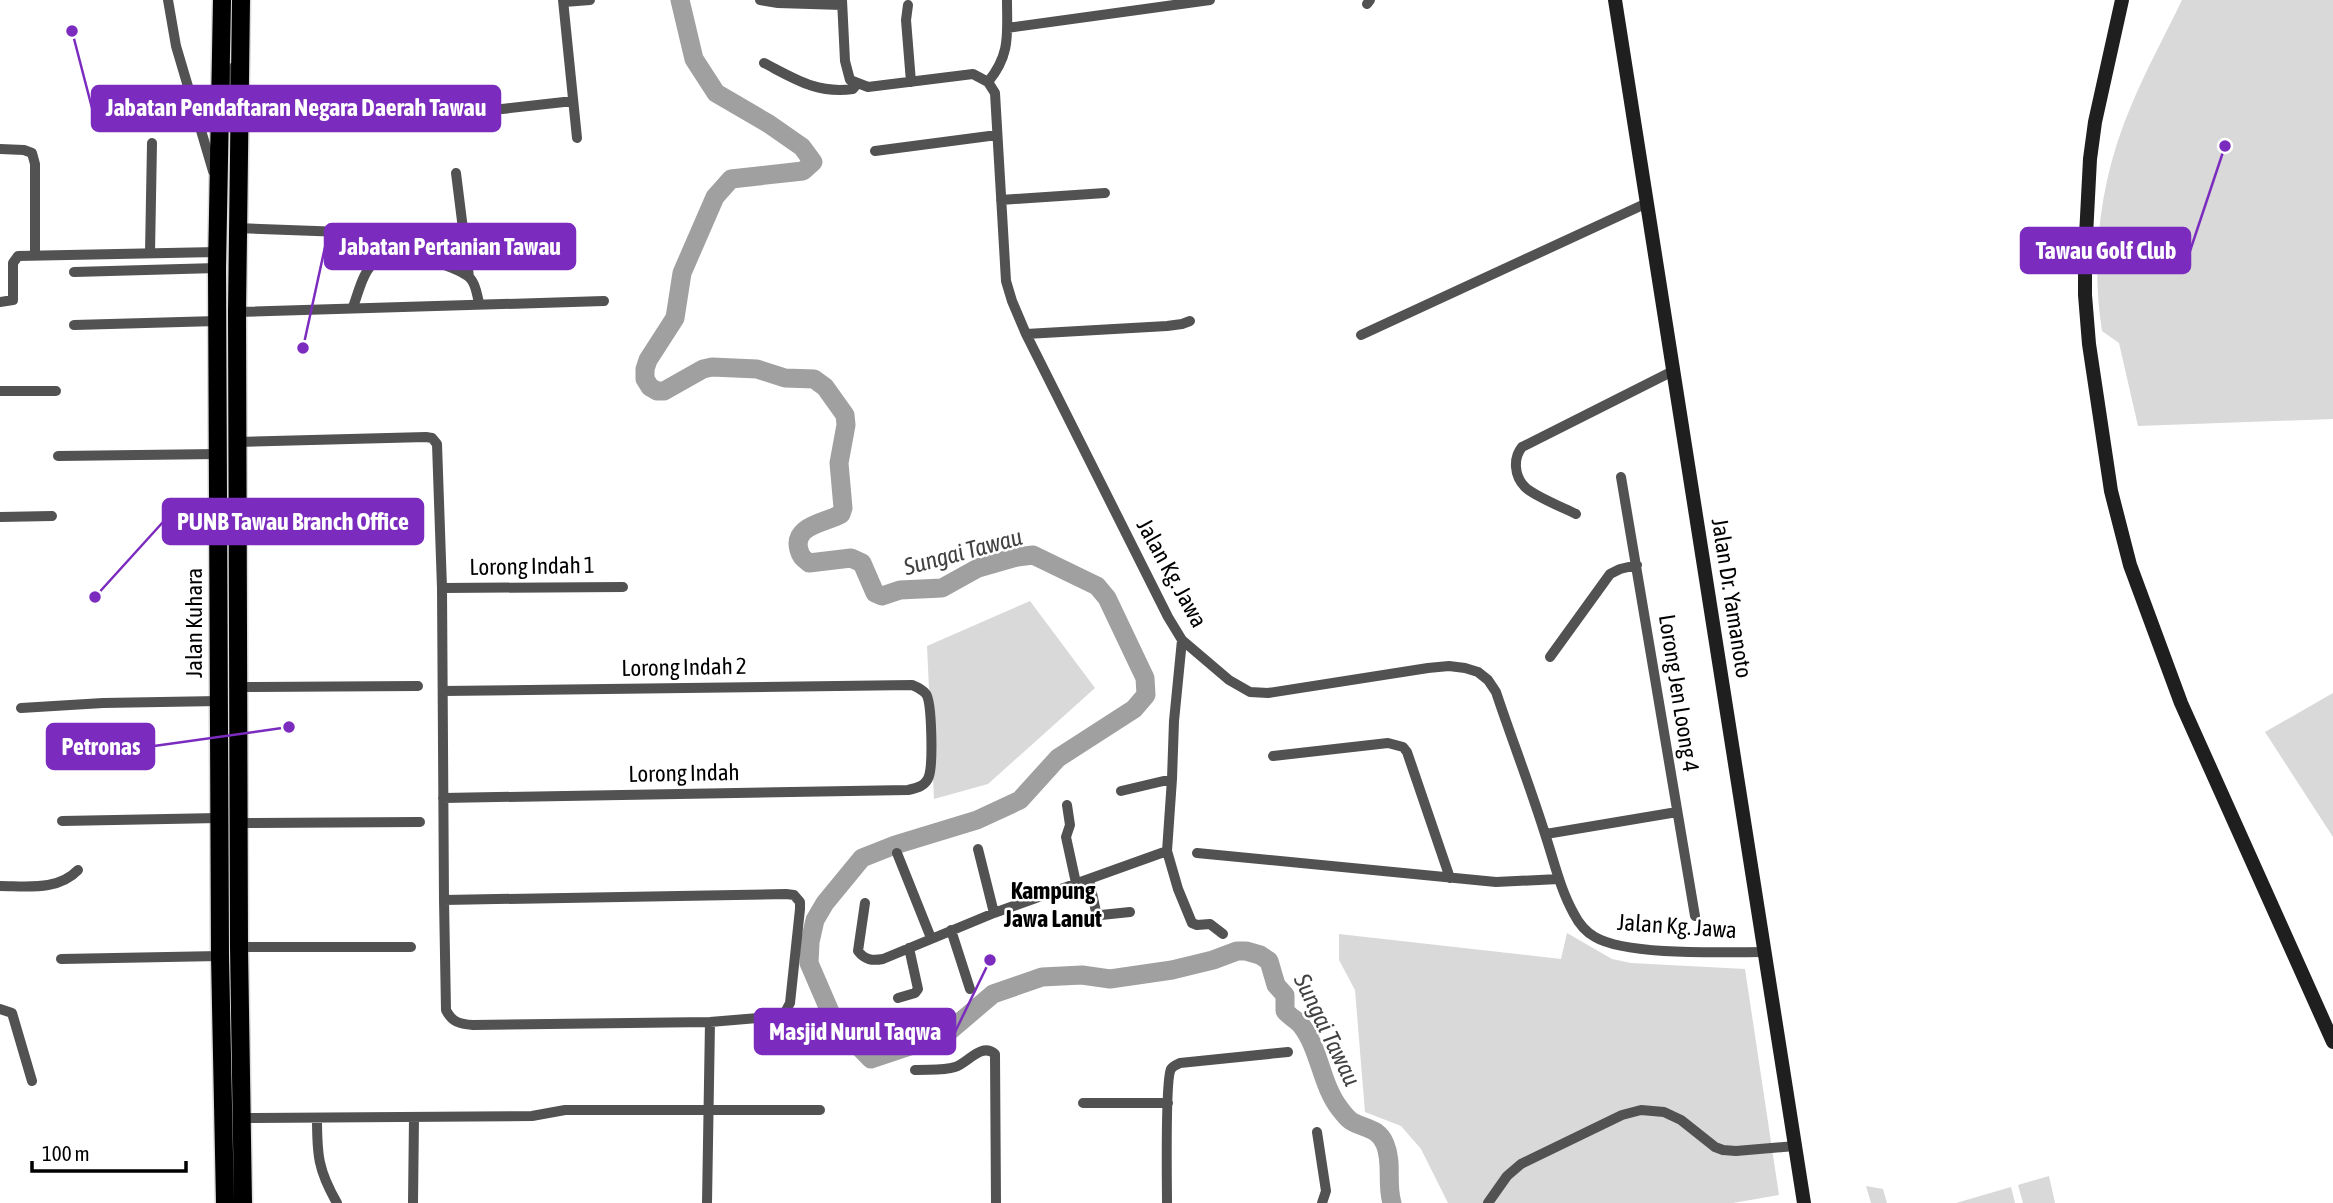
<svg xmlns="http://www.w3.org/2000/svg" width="2333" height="1203" font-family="'Asap Condensed',sans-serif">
<rect width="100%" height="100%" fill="#fff"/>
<path fill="#d9d9d9" d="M2182,0H2333V419L2138,426L2119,343L2102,331C2090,255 2101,176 2131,106C2146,70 2165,35 2182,0Z
M1030,601L1095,688L988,784L934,799L927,646Z
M2333,693V837L2265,732Z
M1567,933L1612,959L1631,963L1745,969L1779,1195L1733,1203H1448L1421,1149L1401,1126L1365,1112L1355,990L1339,960V934L1561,959Z
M2049,1176L2055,1203H2023L2018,1185Z
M1866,1186L1883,1189L1887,1203H1871Z
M2011,1187L2015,1203H1956Z"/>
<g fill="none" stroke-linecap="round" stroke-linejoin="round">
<path stroke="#a0a0a0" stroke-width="19" d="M680,0L694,59L716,93L769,124L802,147L813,162L803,171L731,179L715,197L682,273L675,318L648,360L645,369V379L650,387L657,391H664L703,369L712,367L757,369L785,378L814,379L825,387L845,415L846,425L839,463L843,508L841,514C826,523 792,525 799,550C801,557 803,558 809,563L851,558L862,563L875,593L882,596L900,590L942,588L978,568L1017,557L1033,555L1097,586L1107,598L1145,678L1146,695L1134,709L1058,758L1020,800L977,820L895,845L862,858L825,903L815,920L810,942L809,963L834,1021L871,1059L946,1034L993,994L1042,977L1082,975L1110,979L1172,970L1213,960L1237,951H1246L1260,955L1269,961L1276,985L1285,995V1011C1290,1017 1297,1020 1301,1025C1320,1049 1321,1085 1340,1109C1343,1113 1347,1118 1351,1121C1364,1129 1378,1127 1385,1144C1393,1163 1386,1184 1392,1203"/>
<defs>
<path id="primary" d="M222,0L217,268L220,956L225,1203
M241,0L237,312L239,947L243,1203"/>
</defs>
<use href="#primary" stroke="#dbdbdb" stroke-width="21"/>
<path stroke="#525252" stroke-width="10" d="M168,0L176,46L213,171
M563,0L577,138
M760,0L778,3L842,5
M842,0L845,61L850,80L868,87L973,74L988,82L995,93L1006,281L1012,301L1026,334L1168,617L1182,640L1229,680L1250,692L1268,693L1428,668L1449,666L1465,668L1478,672L1488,680L1496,692C1512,740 1530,786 1545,834C1554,861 1560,889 1574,914C1579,924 1586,932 1595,937C1627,956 1725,952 1764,952
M564,2L590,0
M1367,4L1370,0
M908,5L906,20L911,82
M1007,28L1210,0
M764,63C795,79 817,94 853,89L857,84
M988,82C1011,54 1007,34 1007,0
M191,93L206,101C225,95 230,85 234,67
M502,109L573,101
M0,149L24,150L32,153L35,164V256
M875,151L997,135
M456,173L469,277
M1001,200L1105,193
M237,228L343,232
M150,253L152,143
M74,272L217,268
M0,302L13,300V263L18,256L217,252
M353,307C359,291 363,270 377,260C394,247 456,265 470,278C476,284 477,295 479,303
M237,312L604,301
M74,325L217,321
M1026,334L1167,326L1182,324L1190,321
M1361,335L1647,203
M0,391H56
M238,442L426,437L432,438L437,444L442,588L444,900
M58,456L218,454
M1621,477L1695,916
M1576,514C1564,508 1534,496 1525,487C1514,476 1513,458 1522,447L1673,371
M0,517L52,516
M442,588L623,587
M1182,640L1174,721L1172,779L1167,851L1178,889L1192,923L1197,925L1210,924L1223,934
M1550,657L1610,574L1620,569L1637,565
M238,687L418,686
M443,691L912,685C917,687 922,689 926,694C932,702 933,764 929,776C926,786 917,788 908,790L443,798
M21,708L103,703L219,701
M1273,756L1388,743L1403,747L1407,752L1450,878
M1121,791L1172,779
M1067,805L1070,825L1066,837L1076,883
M62,821L219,818
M239,823L420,822
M1546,834L1677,812
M978,849L994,913
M897,853L931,938
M1197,853L1496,882L1559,879
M1089,879L1096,912L1101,915L1130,912
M0,886C27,886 58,891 78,870
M786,894L794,895L800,902V909L790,1003L783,1016L710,1022L473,1025C459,1024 452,1022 446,1010L444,900Z
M865,903L858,951C865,960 872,961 883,959L994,913L1167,851
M951,930L970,989
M239,947H411
M61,959L220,956
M898,998L915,993L918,989L909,948
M0,1009L12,1013L32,1081
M915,1070C928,1069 943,1071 955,1067C968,1063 981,1042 995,1054L996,1203
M1083,1103H1168
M241,1118L532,1116L565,1110H820
M317,1118C317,1155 318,1170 337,1203
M1317,1132L1326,1191L1322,1203
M413,1203L414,1117
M707,1203L710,1022
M1167,1203C1167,1184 1165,1079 1171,1069C1173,1066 1176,1065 1180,1063L1288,1052
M1488,1203L1507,1176L1521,1164L1622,1115L1641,1110L1664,1112L1681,1120L1715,1147L1723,1150L1736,1151L1795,1146"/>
<path stroke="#1f1f1f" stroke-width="14" d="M1615,0L1804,1203
M2122,0L2095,122L2090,159L2085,255V295L2089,344L2111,491L2130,565L2181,703L2333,1042"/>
<use href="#primary" stroke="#000" stroke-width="18"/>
</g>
<g text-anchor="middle" stroke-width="5" stroke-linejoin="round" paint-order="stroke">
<g font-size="23" fill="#000" stroke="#fff">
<text transform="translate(532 566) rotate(-1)" y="8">Lorong Indah 1</text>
<text transform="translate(1172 573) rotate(61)" y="8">Jalan Kg. Jawa</text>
<text transform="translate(1732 598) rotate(81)" y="8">Jalan Dr. Yamanoto</text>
<text transform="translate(194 623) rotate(-90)" y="8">Jalan Kuhara</text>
<text transform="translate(684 667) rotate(-1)" y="8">Lorong Indah 2</text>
<text transform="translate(1679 693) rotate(81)" y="8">Lorong Jen Loong 4</text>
<text transform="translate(684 773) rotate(-1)" y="8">Lorong Indah</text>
<text transform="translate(1677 926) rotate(4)" y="8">Jalan Kg. Jawa</text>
</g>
<g font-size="24" font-style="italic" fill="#414141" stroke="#fff">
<text transform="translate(963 552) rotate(-15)" y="8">Sungai Tawau</text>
<text transform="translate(1327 1030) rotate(64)" y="8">Sungai Tawau</text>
</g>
<g font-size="24" font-weight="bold" fill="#000" stroke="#fff">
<text x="1053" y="899">Kampung<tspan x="1053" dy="28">Jawa Lanut</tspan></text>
</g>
</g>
<path fill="none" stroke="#7b2cbf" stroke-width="2.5" d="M72 31L92 108M303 348L325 247M2225 146L2190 251M95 597L163 522M289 727L154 746M990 960L955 1032"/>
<g fill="#7b2cbf" stroke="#fff" stroke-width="2.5">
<circle cx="72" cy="31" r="7"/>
<circle cx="303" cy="348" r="7"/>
<circle cx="2225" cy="146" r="7"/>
<circle cx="95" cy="597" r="7"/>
<circle cx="289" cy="727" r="7"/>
<circle cx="990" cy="960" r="7"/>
</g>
<g fill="#7b2cbf" stroke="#7b2cbf" stroke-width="2.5">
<rect x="92" y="86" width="408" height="45" rx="7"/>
<rect x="325" y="224" width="250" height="45" rx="7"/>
<rect x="2021" y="228" width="169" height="45" rx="7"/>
<rect x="163" y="499" width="260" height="45" rx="7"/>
<rect x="47" y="724" width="107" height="45" rx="7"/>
<rect x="755" y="1009" width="200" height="45" rx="7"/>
</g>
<g font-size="24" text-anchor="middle" font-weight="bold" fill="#fff">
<text x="296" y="116">Jabatan Pendaftaran Negara Daerah Tawau</text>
<text x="450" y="255">Jabatan Pertanian Tawau</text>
<text x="2106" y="259">Tawau Golf Club</text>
<text x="293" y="530">PUNB Tawau Branch Office</text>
<text x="101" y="755">Petronas</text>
<text x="855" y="1040">Masjid Nurul Taqwa</text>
</g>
<path d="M32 1161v10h154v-10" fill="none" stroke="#000000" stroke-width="3.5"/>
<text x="42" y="1161" font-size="21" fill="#000000" stroke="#ffffff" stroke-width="5" paint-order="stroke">100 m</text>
</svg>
